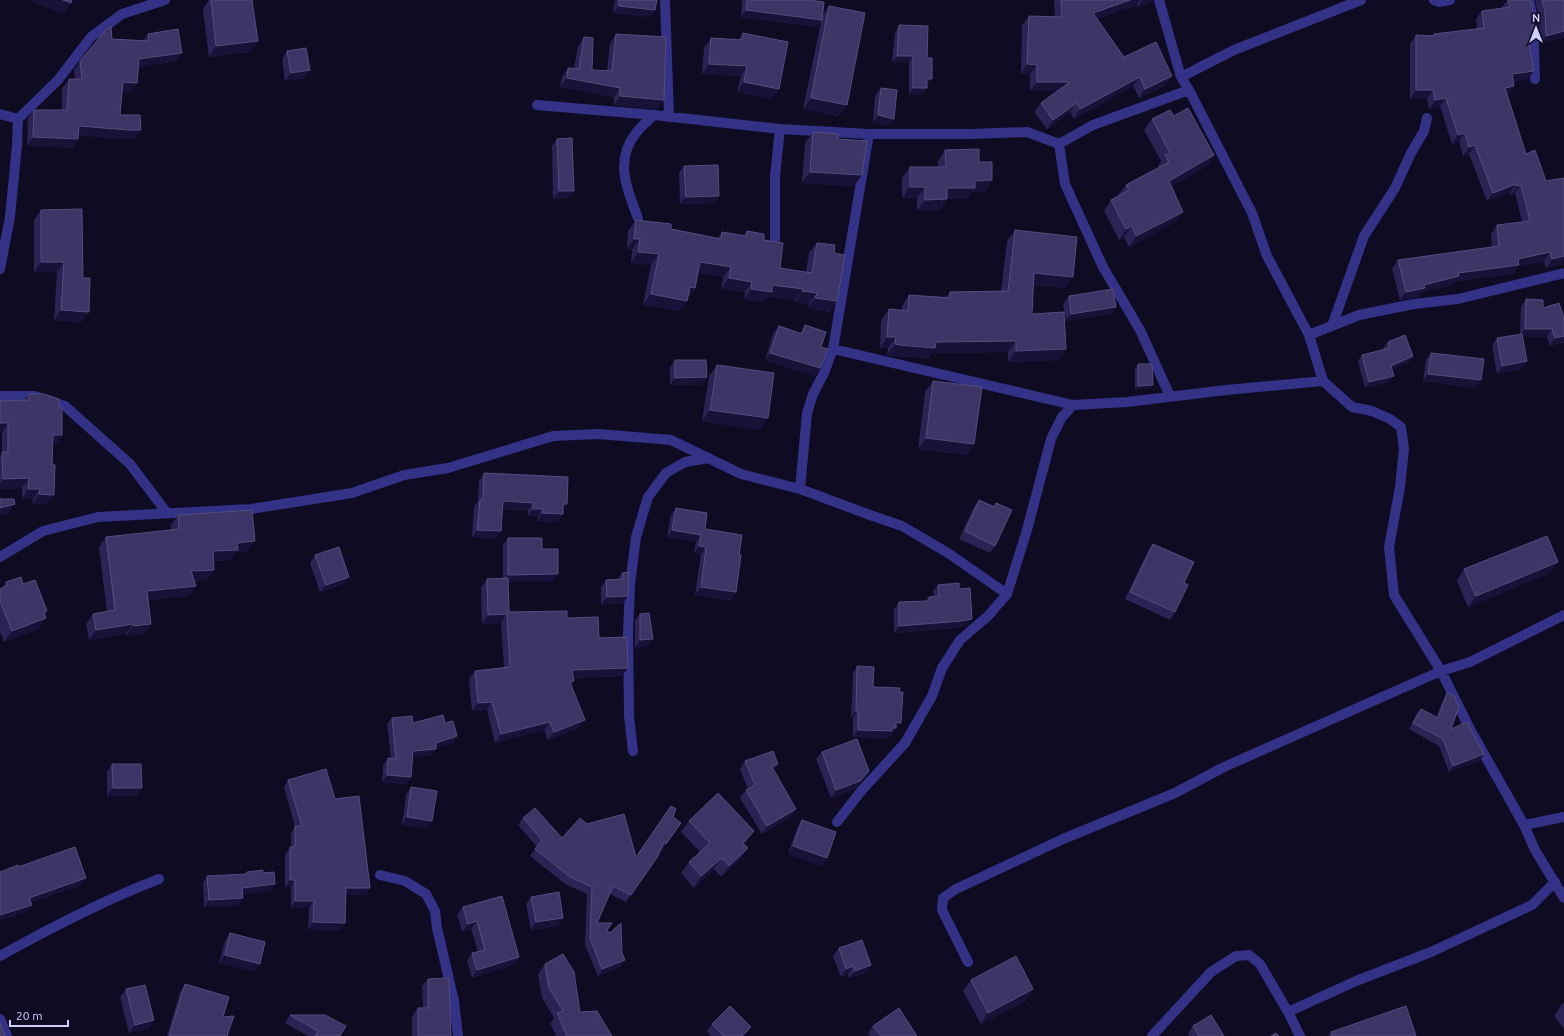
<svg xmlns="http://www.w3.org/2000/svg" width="1564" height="1036" font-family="Ubuntu,sans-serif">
<rect width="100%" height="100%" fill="#0f0b23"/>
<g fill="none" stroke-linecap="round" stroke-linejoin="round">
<path stroke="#333287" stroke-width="10" d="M665,0L669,117
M1159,0L1181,77L1189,90L1252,213L1267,256L1309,335L1323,381L1352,407L1372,411L1390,419L1401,427L1404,449L1400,487L1389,547L1394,595L1441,671L1471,731L1524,825L1535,850L1564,898
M1434,0L1439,2L1450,0
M1529,0L1533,20L1535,79
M1181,77L1234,50L1361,0
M537,105L654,115L780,129L869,134H970L1027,132L1059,144L1093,125L1189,90
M0,114L18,119
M1059,144L1065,184L1103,267L1140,330L1170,396
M638,218C627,189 614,161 636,133C641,126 648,121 654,115
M775,240V176L780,129
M0,269L10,217L17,145L18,119L58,80L91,37L122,14L165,0
M1332,326L1364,236L1395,188L1411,153L1424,131L1427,118
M1309,335L1359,315L1414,304L1458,299L1564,273
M833,349L1073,405L1127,402L1226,390L1323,381
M0,396H34L65,406L130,464L167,513
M800,489L807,413L813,394L824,373L833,349L869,134
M0,557L43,531L98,517L251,509L352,493L404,475L448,468L553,436L598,434L671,440L741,474L800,489L870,515L902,526L948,553L1007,594
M633,751L629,716L628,633L630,585L636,537L648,497L666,473L685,462L709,458
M837,822L862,790L905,743L932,696L942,668L960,640L988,616L1007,594L1027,530L1051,439L1062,417L1073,405
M1524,825L1564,817
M380,875L405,881L426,894L435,911L437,928L454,1001L458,1036
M0,956C52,927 104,900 159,879
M968,962L942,910L943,898L956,889L1063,839L1175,793L1224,767L1441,671L1470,662L1564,615
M1288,1012L1356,981L1431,952L1532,905L1555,882
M0,1019L7,1036
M1152,1036L1211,972L1236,956L1249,955L1260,964L1288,1012L1300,1036"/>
</g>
<path fill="#2b2353" d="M209,0H252L258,41L250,52L209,57L203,9Z
M615,0H657L650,17L613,13Z
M742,0H808L822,16L829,6L839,116L803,109L821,22L817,27L741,17Z
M1054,0H1153V1L1138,7L1137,5L1097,19L1124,57L1166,85L1139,98L1133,86L1074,119L1070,112L1047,129L1034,112L1041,103L1057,91H1030V74H1021L1022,25L1029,16L1055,17Z
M1507,0H1530L1528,79L1513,82L1514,86L1507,95L1526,154L1546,181L1564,180V260L1561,264L1546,268L1544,261L1518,266L1513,274L1456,281L1453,285L1422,292L1419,297L1400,300L1392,269L1398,260L1492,247L1491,234L1497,225L1522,222L1515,193L1511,195L1510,193L1487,201L1469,154L1463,156L1459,141L1452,144L1440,106L1429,109L1427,99H1410V44L1416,35L1432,36L1434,34L1477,29L1476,19L1482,11L1502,8V7Z
M1535,0H1564V37L1540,43L1539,19Z
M899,25L927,58V85L922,95L909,94V62H892L895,32Z
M743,33L779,89L772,99L737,92L741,76L702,74L704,48L711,38L738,40Z
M148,34L182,53L176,61L139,67L137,83L131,92L122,91L120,115L135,138L122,139L78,135V139L72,148L27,145L28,118L34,110H62V88L69,79H75L74,70L80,61L112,39L143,41Z
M616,34L658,109L614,105V97L560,87L562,77L568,68H574L578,46L584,37L592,70L607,71L610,43Z
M287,51L305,78L285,81L282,59Z
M881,88L894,119L889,126L873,123L875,96Z
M1174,116L1214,155L1207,166L1171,186L1183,212L1175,222L1129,247L1124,237L1119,240L1104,211L1111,200L1118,196V195L1126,185L1159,168L1158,166L1161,161L1144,130L1152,119Z
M813,132L838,139L862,175L854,186L802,183L805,143Z
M557,139L574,191L569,198L553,199L552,146Z
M945,150L979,162L992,180L985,192H972L967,199H947L940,210L917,211V198H902V178L910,167H938V161Z
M684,166L714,203L680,204L679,173Z
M82,209V322L54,320L57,272H34V220L41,210Z
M636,220L671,229L718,238L722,232L744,236L747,231L764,240L780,268L806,272L809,253L817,243L830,312L808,308L809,304L795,302V300L769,296L764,302L744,299L745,292L721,289L723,277L698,273L695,288L688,298L687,301L680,311L643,305L651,265L631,263L632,250L627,249L628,231Z
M1015,230L1065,288L1033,285L1032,314L1066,349L1058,360L1008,362V352L932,353L928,358L891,356L887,355L888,348H880L881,320L889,309L901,310L902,306L909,295L946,297L950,292L1001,291L1007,241Z
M1069,296L1111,314L1066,321L1063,304Z
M1526,299L1543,308L1564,342L1550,346L1547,337L1522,336V369L1497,374L1492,346L1497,338L1520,334L1521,307Z
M805,325L820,368L815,376L765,360L773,334L779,326L800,333Z
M1388,342L1413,356L1409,362L1392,369L1389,382L1365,388L1358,361L1362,355L1384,349L1383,348Z
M1431,353L1476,388L1423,381L1426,360Z
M675,360L702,385H670V367Z
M1138,364L1150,389H1135V368Z
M717,365L768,418L760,430L702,421L709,376Z
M933,381L967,455L918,449L925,392Z
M29,394L59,407L62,435L55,445H53L52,465L54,495L47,504H32L33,499H22V488L0,489V456L2,454V433H0Z
M484,473L563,510V514L557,522L537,521L538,516H528V510L503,509L496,539L472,537L474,507L478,501L479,481Z
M979,500L994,506L996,503L995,546L990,553L959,539L974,507Z
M676,508L739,555L736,592L731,600L695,595L701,554L694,553L696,542L667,537L671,515Z
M178,515L248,551L236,552L231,560L214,561L207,580L194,581L189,596L148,600L151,624L144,634L126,636V634L89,640L86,624L93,614L107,612L99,547L106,537L171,530V525Z
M508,538L553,582H508L509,612L567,618L599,638L622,676L573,678L571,686L579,728L548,740L544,730L495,743L487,710L472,711L469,679L475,671L504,667L501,623L482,624L481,588L487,579H503V545Z
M1153,544L1184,583L1175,612L1170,620L1125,599L1148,551Z
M315,555L344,584L320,592L310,563Z
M1464,569L1550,573L1468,607L1457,581Z
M622,573L623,604H601V588L606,580H617Z
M6,582L23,584L45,614L46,618L38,629L4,642L0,632V589L2,588Z
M938,585L959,589L967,625L957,628L894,633V609L899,602L925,601L929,597L934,596L933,591Z
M640,614L653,639L647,646L635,648V621Z
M857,666L873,687L896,730H895L891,735H890L888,738L853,737V718H851L853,673Z
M1447,693L1451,729L1484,754L1479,761L1449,772L1439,746L1409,729L1416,715L1421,709L1436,717L1443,700Z
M392,718L413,723H445L457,736L453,743L436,748L431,755L412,757L406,784L382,782L383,765L388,758L391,759L387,724Z
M822,752L869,771L864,779L855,789L831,798L816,759Z
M745,761L774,770L796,809L791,817L762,834L740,798L746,790L748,789L740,769Z
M112,764L142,788L136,796H107V772Z
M288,780L335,799L370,888L365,895L346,894L345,923L340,930L308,929L309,907L291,908V887H285V854L291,847V833L295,827L284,787Z
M411,787L432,821L427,828L402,825L406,795Z
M673,817L681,823L661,851L660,850L626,902L610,894L597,923L607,930L622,953L625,960L620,967L598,976L585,945L587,894L565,884L530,856L537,847L518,825L523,818L562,838L587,824L636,857Z
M802,820L822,866L788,854L797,828Z
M689,821L747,842L744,844L748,848L740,859L721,877L714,869L694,888L681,873L689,862L700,852L681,832Z
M247,872L263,873L271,891L242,894L243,898L238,905L204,907L203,883L207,876L245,874Z
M531,897L563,918L558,926L531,930L526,904Z
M463,907L519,957L514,965L472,978L467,961L472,953L478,952L471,929L462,931L457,915Z
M230,933L260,964L254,971L219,963L225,941Z
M839,948L866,973L849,978L848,974L841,977L833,956Z
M545,964L580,1012L612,1036H556L550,1023L554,1018L542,998L538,974Z
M428,979L450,1036H412V1016L418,1008H423L422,986Z
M971,980L1026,1001L981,1024L963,991Z
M185,984L223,1017L227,1036H167L180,992Z
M126,989L154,1020L149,1028L129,1033L120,997Z
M1564,1003V1029L1554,1016L1562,1004Z
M290,1015L340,1036H308L285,1023Z
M712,1024L751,1027L744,1036H711L707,1031Z
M873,1026L917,1036H870L868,1033Z
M1193,1026L1224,1036H1189L1188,1034Z
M1331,1032L1416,1036H1328Z"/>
<path fill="#181238" d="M28,0H63L71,3L63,14Z
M1130,0H1140L1137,5L1087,22L1093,13Z
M1142,0H1153V1L1138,7Z
M619,6L655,10L650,17L613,13Z
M746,10L822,20L817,27L741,17Z
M1564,31V37L1540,43L1546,36Z
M1533,38L1527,47L1528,39Z
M258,41L250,52L209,57L216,46Z
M182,53L176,61L133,68L139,59Z
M897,56H913L909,62H892Z
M709,64L747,66L741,76L702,74Z
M1027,64L1037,65L1030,74H1021Z
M310,70L305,78L285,81L291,73Z
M1534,71L1528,79L1506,83L1512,74Z
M1172,76L1166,85L1139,98L1145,89Z
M1140,77L1133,86L1074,119L1080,109Z
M567,78L620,88L614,97L560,87Z
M927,79H932L927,85H922Z
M123,82L137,83L131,92L117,91Z
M744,82L779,89L772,99L737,92Z
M1037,82H1070L1063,91H1030Z
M1514,86L1508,95L1499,96L1505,88Z
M913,88H927L922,95L909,94Z
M1416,90H1433L1427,99H1410Z
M620,96L664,100L658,109L614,105Z
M811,98L847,105L839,116L803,109Z
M1446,98L1440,106L1429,109L1435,100Z
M1077,103L1070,112L1047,129L1053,120Z
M878,115L894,119L889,126L873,123Z
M79,126L141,130L135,138L122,139L73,134Z
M1465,133L1459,141L1452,144L1458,135Z
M33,137L78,139L72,148L27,145Z
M1475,145L1469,154L1463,156L1469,147Z
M1214,155L1207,166L1161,191L1169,181Z
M810,172L862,175L854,186L802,183Z
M992,180L985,192H972L967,199H947L940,210L917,211L925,200L947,188L975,181Z
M1516,184L1510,193L1487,201L1493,193Z
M1521,185L1515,193L1511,195L1517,186Z
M910,187H925L917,198H902Z
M559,191H574L569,198L553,199Z
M719,196L714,203L680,204L686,197Z
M1183,212L1175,222L1129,247L1136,236Z
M1132,226L1124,237L1119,240L1126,229Z
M634,239H640L632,250L627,249Z
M638,252L659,254L651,265L631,263Z
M1550,252L1544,261L1518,266L1513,274L1456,281L1453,285L1422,292L1419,297L1400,300L1406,292L1424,285L1458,273Z
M1564,256V260L1561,264L1546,268L1552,259Z
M41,262H64L57,272H34Z
M700,262L731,267L723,277L692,272Z
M1034,273L1073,277L1065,288L1026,284Z
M729,278L752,282L745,292L721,289Z
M772,285L803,289L795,300L769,296L764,302L744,299L751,289Z
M690,287L695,288L687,298Z
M802,291L817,293L809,304L795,302Z
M651,294L687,301L680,311L643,305Z
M815,298L837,301L830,312L808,308Z
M1116,307L1111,314L1066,321L1071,314Z
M61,310L89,312L82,322L54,320Z
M1525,329H1552L1547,337L1520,336Z
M1564,336V341L1550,346L1555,338Z
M887,337H896L888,348H880Z
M1016,341L1008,352L932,353L928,358L891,356L887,355L895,344L936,342Z
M1066,349L1058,360L1008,362L1016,351Z
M770,353L820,368L815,376L765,360Z
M1413,356L1409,362L1387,372L1391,366Z
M1527,361L1522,369L1497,374L1502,366Z
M1428,374L1481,380L1476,388L1423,381Z
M1394,376L1389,382L1365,388L1369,382Z
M707,377L702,385H670L675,378Z
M1153,385L1150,389H1135L1138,386Z
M710,410L768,418L760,430L702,421Z
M0,423H8L2,433H0Z
M53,435H62L55,445H46Z
M926,438L974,444L967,455L918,449Z
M29,478L22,488L0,489V483L3,479Z
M28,489H40L33,499H22Z
M39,494L54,495L47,504H32Z
M503,501L533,503L528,510L498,509Z
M15,504L8,514L0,516V508Z
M563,504H567L562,511Z
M533,509H543L538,516H528Z
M542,513L563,514L557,522L537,521Z
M477,530L501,531L496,539L472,537Z
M672,530L701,535L696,542L667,537Z
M255,541L248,551L236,552L231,560L206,561L213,551L237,543Z
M699,546L706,547L701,554L694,553Z
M1558,562L1550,573L1468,607L1476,596Z
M214,570L207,580L184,581L191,571Z
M558,574L553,582H503L508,575Z
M349,577L344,584L320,592L326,585Z
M196,586L189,596L140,601L147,591Z
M701,587L736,592L731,600L695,595Z
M628,596L623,604H601L607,597Z
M47,611L41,620L46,618L38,629L4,642L12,631Z
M507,614L501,623L482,624L488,615Z
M972,619L967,625L957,628L894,633L899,626Z
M133,624L126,634L89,640L96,630Z
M151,624L144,634L126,636L133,626Z
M653,639L647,646L635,648L640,640Z
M628,668L622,676L566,678L572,670Z
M574,681L568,690L570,682Z
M492,702L487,710L472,711L478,703Z
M856,711H858L853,718H851Z
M585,720L579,728L548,740L554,732Z
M550,722L544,730L495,743L501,734Z
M896,722L901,723L896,730H895L891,735H890L888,738L853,737L858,730Z
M457,736L453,743L434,749H436L431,755L408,758L413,751Z
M1484,754L1479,761L1449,772L1453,766Z
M778,764L772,772V767Z
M869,771L864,779L855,789L831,798L836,790Z
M387,775L411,777L406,784L382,782Z
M113,788H142L136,796H107Z
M796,809L791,817L762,834L767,826Z
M407,817L432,821L427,828L402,825Z
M754,831L747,842L735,854L743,843Z
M793,846L827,858L822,866L788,854Z
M748,848L740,859L721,877L729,866Z
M722,858L714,869L694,888L701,876Z
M86,878L80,886L24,905L29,898Z
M290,880H295L291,887H285Z
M275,884L271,891L237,895L242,888Z
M346,888H370L365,895L342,894Z
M243,898L238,905L204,907L209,900Z
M295,901H314L309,907L291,908Z
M32,905L26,912L0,921V915Z
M563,918L558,926L531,930L536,922Z
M477,921L471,929L462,931L468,924Z
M313,922L345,923L340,930L308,929Z
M225,955L260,964L254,971L219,963Z
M519,957L514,965L472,978L477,970Z
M625,960L620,967L598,976L602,969Z
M871,965L866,973L849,978L855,971Z
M853,966L848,974L841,977L846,969Z
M1033,989L1026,1001L981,1024L988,1013Z
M154,1020L149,1028L129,1033L135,1025Z
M751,1027L746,1034L744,1036H742Z"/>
<path fill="#3d3565" stroke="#544d7e" d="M63,0H72L71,3Z
M211,0H252L258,41L216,46Z
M619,0H657L655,10L619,6Z
M747,0H808L824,2L822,20L746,10Z
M1061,0H1130L1093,13L1124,57L1156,42L1172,76L1145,89L1140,77L1080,109L1077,103L1053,120L1041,103L1070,82H1037V65L1027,64L1029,16L1062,17Z
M1508,0H1530L1533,12V38L1528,39L1534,71L1512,74L1514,86L1505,88L1526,154L1535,150L1546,181L1564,178V256L1552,259L1550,252L1518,259L1519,265L1458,273L1459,276L1424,285L1425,288L1406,292L1398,260L1499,246L1497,225L1530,221L1521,185L1517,186L1516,184L1493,193L1475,145L1469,147L1465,133L1458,135L1446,98L1435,100L1433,90H1416V35L1434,36V34L1484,28L1482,11L1510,7Z
M1542,0H1564V31L1546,36L1545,11Z
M829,6L865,13L847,105L811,98Z
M899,25L928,26L927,58H932V79H927V88H913V56H897Z
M111,26L112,39L149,41L148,34L178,29L182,53L139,59L137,83L123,82L120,115H140L141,130H128L79,126L78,139L33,137L34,110H67L69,79H82L80,61L106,30Z
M743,33L788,42L779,89L744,82L747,66L709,64L711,38L742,40Z
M616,34L666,37L664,100L620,96V88L567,78L568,68L579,69L584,37L593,38L592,70L612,71Z
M306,48L310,70L291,73L287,51Z
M881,88L897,90L894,119L878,115Z
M1188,108L1214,155L1169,181L1183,212L1136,236L1132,226L1126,229L1111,200L1129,190L1126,185L1169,162L1165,155L1170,153L1152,119L1170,110L1174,116Z
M813,132L838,134V139L867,141L862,175L810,172Z
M572,138L574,191H559L557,139Z
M979,149V162H992V180L975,181V188H947V199L925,200V187H910V167H946L945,150Z
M718,165L719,196L686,197L684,166Z
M82,209L83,278H90L89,312L61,310L64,262H41V210Z
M636,220L671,224V229L721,239L722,232L746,236L747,231L764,234V240L783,243L780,268L812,273L817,243L835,245L834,253L845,255L837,301L815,298L817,293L802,291L803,289L772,285V292L751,289L752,282L729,278L731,267L700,262L695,288L690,287L687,301L651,294L659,254L638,252L640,239H634Z
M1015,230L1077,237L1073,277L1034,273L1032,314L1064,312L1066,349L1016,351V341L936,342L935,348L899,345L895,344L896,337H887L889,309L908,311L909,295L950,298V292L1008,291Z
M1113,289L1116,307L1071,314L1069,296Z
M1526,299L1543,300V308L1559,303L1564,318V336L1555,338L1552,329H1525Z
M805,325L826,332L821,347L828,349L820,368L770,353L779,326L802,334Z
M1522,334L1527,361L1502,366L1497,338Z
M1405,335L1413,356L1391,366L1394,376L1369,382L1362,355L1390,348L1388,342Z
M1431,353L1484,359L1481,380L1428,374Z
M675,360H706L707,377L675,378Z
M1138,364H1152L1153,385L1138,386Z
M717,365L774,373L768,418L710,410Z
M933,381L982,387L974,444L926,438Z
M29,394H44L59,399V407H62V435H53L52,465H55L54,495L39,494L40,489H28L29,478L3,479L2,452H8V423H0V401L29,400Z
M484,473L568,477L567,504H563V514L542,513L543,509H533V503L503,501L501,531L477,530L480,500H483Z
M0,499H14L15,504L0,508Z
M979,500L994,507L996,503L1012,510L995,546L965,531Z
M676,508L707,513L705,529L742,535L739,555H741L736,592L701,587L706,547L699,546L701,535L672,530Z
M252,510L255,541L237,543L238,550L213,551L214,570L191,571L196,586L147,591L151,624L133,626V624L96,630L93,614L115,610L106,537L179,529L178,515Z
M1547,536L1558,562L1476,596L1464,569Z
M508,538H542V549H558V574L508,575Z
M1153,544L1194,562L1184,583L1188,585L1175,612L1130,592Z
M339,547L349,577L326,585L315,555Z
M629,572L628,596L607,597L606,580L623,579L622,573Z
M21,577L23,584L35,580L47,611L44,612L46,618L12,631L0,601V589L7,586L6,582Z
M508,578L509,612L567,611V618L598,617L599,638L627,637L628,668L572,670L574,681L570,682L585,720L554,732L550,722L501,734L492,702L478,703L475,671L510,667L507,614L488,615L487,579Z
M959,583V589L970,588L972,619L961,621L899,626V602L929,601V597L939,596L938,585Z
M649,613L653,639L640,640V614Z
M857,666L874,667L873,687L900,688L899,692H903L901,723L896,722V728H892V731L858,730V711H856Z
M1447,693L1454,696L1459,707L1451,729L1467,722L1484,754L1453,766L1443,739L1413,723L1421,709L1438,718Z
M443,715L445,723L453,721L457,736L436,743V749L413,751L411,777L387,775L388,758L396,759L392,718L412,716L413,723Z
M857,739L869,771L860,781L836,790L822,752Z
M773,751L778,764L772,767L796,809L767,826L746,790L755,785L745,761Z
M112,764H141L142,788H113Z
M326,769L335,799L359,796L370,888H346L345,923L313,922L314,901H295V880H290V847H295V826H302L288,780Z
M411,787L437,791L432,821L407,817Z
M718,793L754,831L743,843L748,848L729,866L722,858L701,876L689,862L710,843L689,821Z
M671,806L676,809L673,817L681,823L666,844L664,841L658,856L631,895L613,886L597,923H612L607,930L610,933L621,923L622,953L625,960L602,969L590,938L592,887L570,877L535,849L542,840L523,818L535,808L562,838L580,818L587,824L624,814L636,857Z
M802,820L836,832L827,858L793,846Z
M75,847L86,878L29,898L32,905L0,915V872L18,865V867Z
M263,870V873L274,872L275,884L242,888L243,898L209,900L207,876L247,874V872Z
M559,892L563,918L536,922L531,897Z
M502,896L519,957L477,970L472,953L485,950L477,921L468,924L463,907Z
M230,933L265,942L260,964L225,955Z
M862,940L871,965L855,971L853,966L846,969L839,948Z
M563,954L574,972L580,1012L597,1011L612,1036H567L557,1013L563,1011L549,988L545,964Z
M1016,956L1033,989L988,1013L971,980Z
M449,978L451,1036H418V1008H428V979Z
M185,984L229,997L223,1017L234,1016L227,1036H169Z
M145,985L154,1020L135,1025L126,989Z
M730,1006L751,1027L742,1036H724L712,1024Z
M1406,1006L1416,1036H1332L1331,1032Z
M899,1008L917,1036H881L873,1026Z
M290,1015H325L346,1026L340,1036H315L318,1031Z
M1211,1015L1224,1036H1199L1193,1026Z
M0,1023L5,1036H0Z
M1276,1033L1279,1036H1271Z"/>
<g transform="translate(1536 28)" stroke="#0f0b23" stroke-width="3" paint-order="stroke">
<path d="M0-3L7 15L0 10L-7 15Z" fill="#d2cdff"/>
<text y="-6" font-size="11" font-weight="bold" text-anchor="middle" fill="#d2cdff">N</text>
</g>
<path d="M10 1020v6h58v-6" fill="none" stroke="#d2cdff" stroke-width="2"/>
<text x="16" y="1020" font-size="12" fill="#d2cdff" stroke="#0f0b23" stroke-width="3" paint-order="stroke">20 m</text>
</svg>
